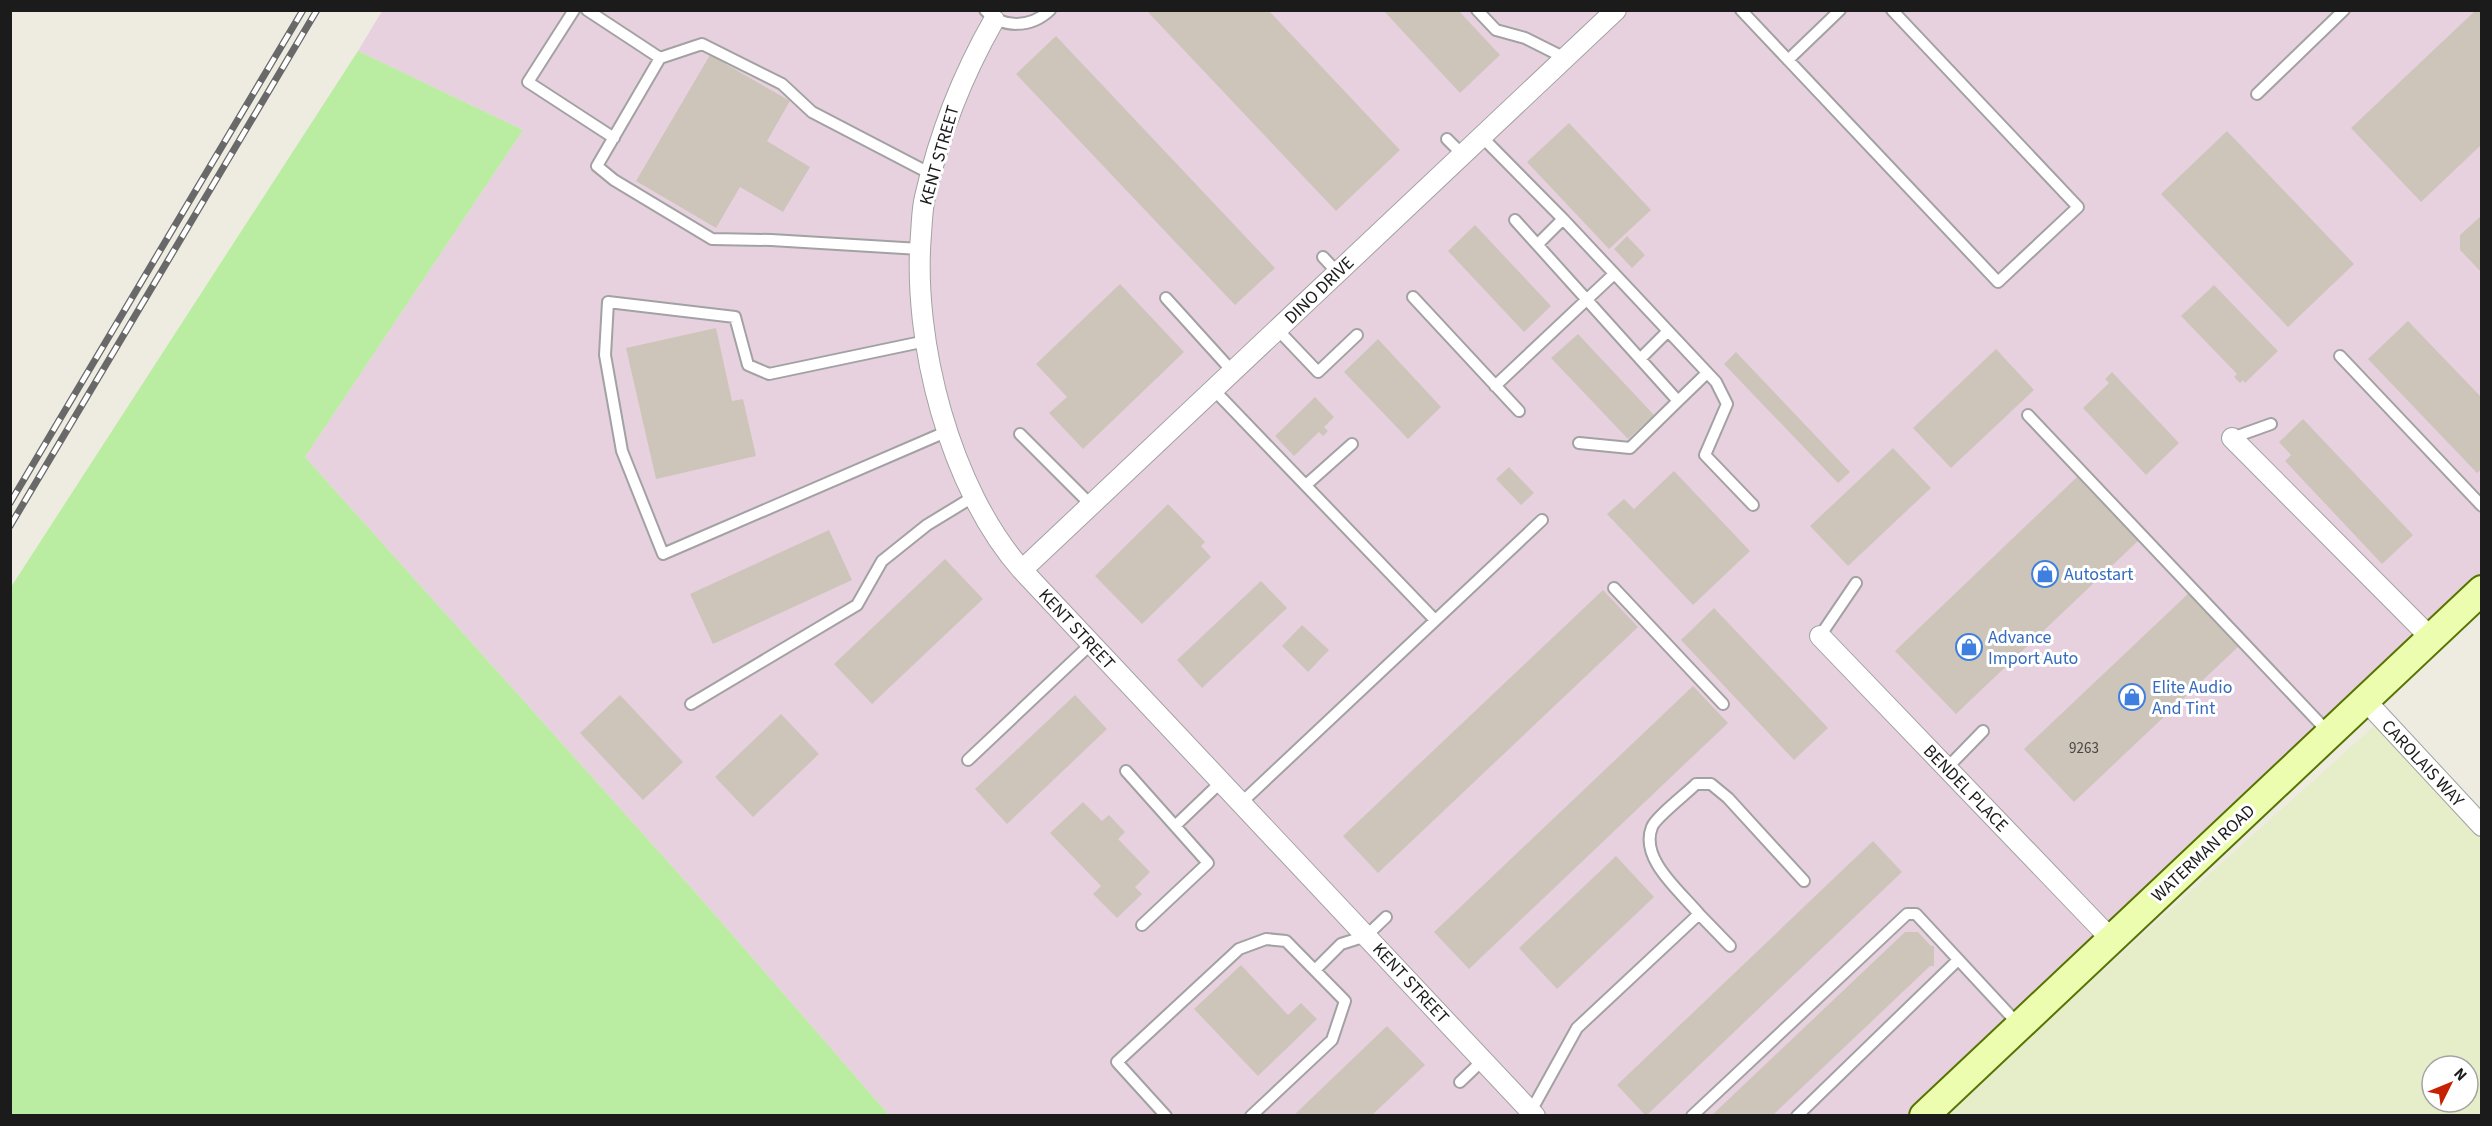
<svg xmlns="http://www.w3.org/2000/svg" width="2492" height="1126" font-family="'Source Sans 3',sans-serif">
<rect width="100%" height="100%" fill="#eeebe0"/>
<path fill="#e7d1df" d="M382,11H2481V590L1924,1115H889L696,893L305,457L523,130L358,51Z"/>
<path fill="#e5eec9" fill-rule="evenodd" d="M2382,719L2481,830V1115L1941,1116ZM2432,1066H2468V1102H2432Z"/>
<path fill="#baeca1" d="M358,51L523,130L305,457L696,893L889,1115H11V587Z"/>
<path fill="#cdc5b9" d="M1146,10H1268L1400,150L1336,211Z
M1383,10H1458L1500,55L1460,93Z
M2476,10H2482V144L2421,202L2351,128Z
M1056,36L1275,268L1235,305L1016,74Z
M710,55L790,101L767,141L810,167L783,212L740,187L716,228L636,181Z
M1569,123L1651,210L1609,249L1527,162Z
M2227,131L2354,264L2288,327L2161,194Z
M2482,215V273L2460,250V235Z
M1475,225L1551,306L1524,332L1448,251Z
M1627,236L1645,255L1632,268L1614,249Z
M1120,284L1184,352L1083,449L1049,413L1067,397L1036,364Z
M2214,285L2278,351L2245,383L2243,380L2240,383L2234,377L2237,374L2181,316Z
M2408,321L2482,398V469L2477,473L2368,359Z
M716,328L732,401L743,399L756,456L656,479L626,348Z
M1578,334L1654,415L1628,439L1551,358Z
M1378,339L1441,407L1408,439L1344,372Z
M1996,349L2034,390L1951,468L1913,428Z
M1736,352L1850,472L1838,483L1724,364Z
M2112,372L2179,443L2146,475L2083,408L2109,383L2105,379Z
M1315,397L1334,417L1324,427L1328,431L1323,436L1319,432L1294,456L1275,436Z
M2303,419L2413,535L2382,564L2285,461L2291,455L2279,442Z
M1893,448L1931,488L1848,566L1810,526Z
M1509,467L1534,493L1521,505L1496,479Z
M1674,471L1750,551L1693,605L1607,514L1624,499L1634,509Z
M2077,477L2138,541L1956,714L1895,651Z
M1168,504L1205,542L1201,546L1211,557L1142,624L1095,576Z
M829,530L852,580L713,644L690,594Z
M945,559L983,599L872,704L834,664Z
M1261,581L1287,608L1202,688L1177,660Z
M1603,590L1638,627L1378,873L1343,836Z
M2190,592L2240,645L2074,802L2024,749Z
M1714,608L1828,728L1794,760L1681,640Z
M1302,625L1329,650L1308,672L1282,646Z
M1693,686L1728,723L1469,969L1434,932Z
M620,695L683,762L643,800L580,733Z
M1075,695L1107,729L1007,824L975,789Z
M781,714L819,754L753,817L715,777Z
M1083,802L1102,821L1109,815L1125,832L1118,839L1150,872L1135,887L1142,894L1117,918L1093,894L1101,886L1050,833Z
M1873,841L1902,872L1646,1116L1617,1085Z
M1616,856L1654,897L1557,989L1519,948Z
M1905,932H1918L1931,946H1934V966H1930L1772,1116H1711Z
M1241,965L1288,1015L1301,1003L1317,1019L1258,1076L1194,1009Z
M1387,1026L1425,1065L1371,1116H1293Z"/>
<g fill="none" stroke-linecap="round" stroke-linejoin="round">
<defs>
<path id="lane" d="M574,10L528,82L614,138
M587,10L660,58
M985,10C1002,29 1031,28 1050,10
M1477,10L1496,30L1525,38L1565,58
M1741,10L1998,282L2078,207L1892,10
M1788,60L1840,10
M2257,94L2344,10
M1482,137L1563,219L1716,382L1727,404L1705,455L1753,505
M1447,139L1463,155
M1515,220L1678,401L1707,373
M1538,244L1563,219
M920,249L771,240L712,239L614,180L597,166L660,58L702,44L782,84L812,112L931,174
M1323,257L1338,273
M1413,297L1519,411
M1166,298L1233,372
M1278,330L1318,372L1357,335
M926,341L769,374L748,365L735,317L608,302L605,355L622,451L663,554L948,431
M2340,356L2482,506
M1640,359L1668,331
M1495,386L1614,274
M1214,390L1435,620
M2028,415L2329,733
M1020,434L1091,505
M2232,438L2271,424
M1579,443L1630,448L1678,401
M1306,485L1352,444
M1614,588L1723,704
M1820,636L1856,583
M691,704L857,605L882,561L927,525L973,497
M968,760L1091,644
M1947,768L1983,731
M1126,771L1208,863L1142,925
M1241,803L1542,520
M1175,826L1221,782
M1699,914L1730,946
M1315,970L1341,944L1366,936L1386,917
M1460,1082L1483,1060
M1531,1111L1577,1028L1699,914C1681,892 1639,859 1652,827C1655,818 1687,793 1696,784H1711L1728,798L1804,881
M1166,1116L1117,1062L1239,949L1266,939L1286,941L1345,1001L1332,1040L1251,1116
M1692,1116L1907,914H1916L2019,1025
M1797,1116L1958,960"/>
<path id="street" d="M994,20C962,76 939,135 925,197C922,209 922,222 921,234C912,341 950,489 1022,570L1535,1116
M2232,438L2431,638
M1022,570L1616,10
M1820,636L2111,939
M2365,700L2482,826"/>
<path id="secondary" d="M1924,1116L2482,590"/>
</defs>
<use href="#lane" stroke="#a2a2a2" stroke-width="14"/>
<use href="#street" stroke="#a2a2a2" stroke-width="22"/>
<use href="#secondary" stroke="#557400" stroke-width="32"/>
<use href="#lane" stroke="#fff" stroke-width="10"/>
<use href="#street" stroke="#fff" stroke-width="20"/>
<use href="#secondary" stroke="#ecfdaf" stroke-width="28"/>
<defs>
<path id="rail" d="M10,503L303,10
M10,526L317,10"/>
</defs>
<use href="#rail" stroke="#696969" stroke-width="7"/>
<use href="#rail" stroke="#fff" stroke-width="4.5" stroke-dasharray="14" stroke-linecap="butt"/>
</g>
<defs>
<symbol id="shop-ring" viewBox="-11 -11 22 22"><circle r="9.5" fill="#fff" stroke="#3f7fe0" stroke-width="1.5"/><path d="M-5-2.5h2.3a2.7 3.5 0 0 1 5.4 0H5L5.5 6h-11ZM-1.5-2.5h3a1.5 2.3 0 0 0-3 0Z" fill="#3f7fe0"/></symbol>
</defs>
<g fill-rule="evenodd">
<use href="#shop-ring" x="2030" y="559" width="30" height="30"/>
<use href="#shop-ring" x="1954" y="632" width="30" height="30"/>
<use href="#shop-ring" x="2117" y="682" width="30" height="30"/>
</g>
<g text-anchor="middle" stroke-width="6" stroke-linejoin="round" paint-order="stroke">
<g font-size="15" fill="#484642">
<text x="2084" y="753">9263</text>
</g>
<g font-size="18" fill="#1b1b1b" stroke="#fff">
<text transform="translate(939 155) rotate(-74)" y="6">KENT STREET</text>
<text transform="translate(1319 290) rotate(-44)" y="6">DINO DRIVE</text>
<text transform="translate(1077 629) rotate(47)" y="6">KENT STREET</text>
<text transform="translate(2423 763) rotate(47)" y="6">CAROLAIS WAY</text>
<text transform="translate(1966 788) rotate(46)" y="6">BENDEL PLACE</text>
<text transform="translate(2203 853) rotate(-43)" y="6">WATERMAN ROAD</text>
<text transform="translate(1411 983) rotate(47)" y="6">KENT STREET</text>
</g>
<g font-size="18" fill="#366cbe" stroke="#fff" text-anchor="start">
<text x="2064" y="580">Autostart</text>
<text x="1988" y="643">Advance<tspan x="1988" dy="21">Import Auto</tspan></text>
<text x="2152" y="693">Elite Audio<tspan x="2152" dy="21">And Tint</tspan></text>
</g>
</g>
<rect width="2492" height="1126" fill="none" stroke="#1b1b1b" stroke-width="24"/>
<g transform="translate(2450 1084) rotate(47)"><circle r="28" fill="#ffffff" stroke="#a4a4a4" stroke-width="1.5"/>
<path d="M0-4.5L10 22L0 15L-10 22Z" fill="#c62100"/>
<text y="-9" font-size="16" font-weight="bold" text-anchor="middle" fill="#1b1b1b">N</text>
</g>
</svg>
